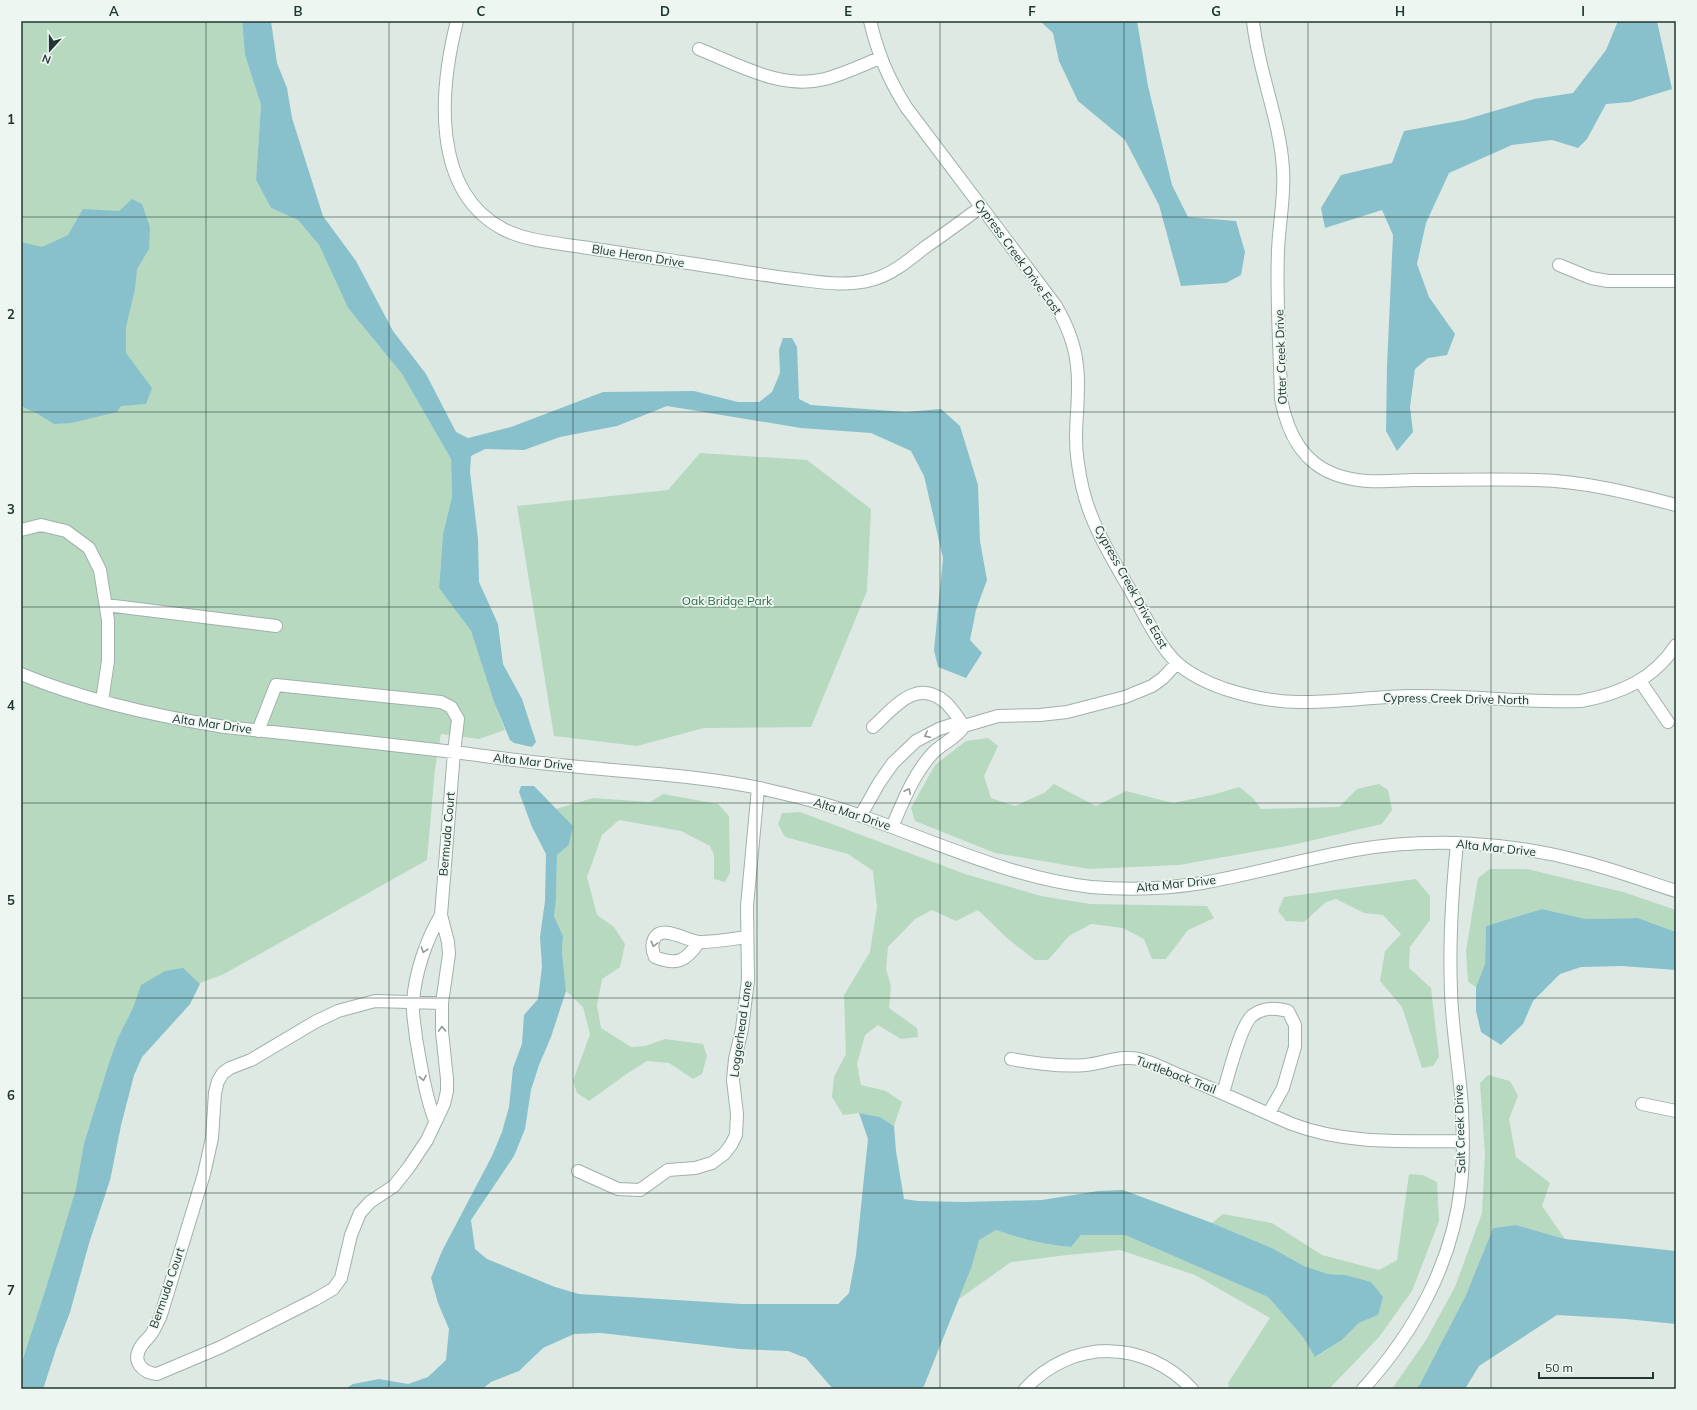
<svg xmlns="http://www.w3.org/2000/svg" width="1697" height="1410" font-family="Mulish,sans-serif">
<rect width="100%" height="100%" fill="#dee9e4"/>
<path fill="#b7d9c0" d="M21,21H242L245,55L261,105L256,180L271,208L298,220L319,245L348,308L402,374L451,459L452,497L443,534L439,588L471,631L494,702L505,730L479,739L441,734L435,769L427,860L224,974L200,983L190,1004L142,1057L134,1075L121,1125L110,1180L89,1243L70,1312L56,1349L43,1389H21Z
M700,453L807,460L871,509L867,591L811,727L704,728L637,746L554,736L517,506L668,490Z
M988,738L998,746L984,776L991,798L1015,806L1044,793L1054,784L1096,806L1126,791L1173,803L1212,795L1239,787L1253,798L1261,809L1339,807L1357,789L1379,784L1388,790L1392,810L1382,824L1292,845L1179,865L1089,869L995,853L915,821L911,808L935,765L966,741Z
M663,794L718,804L729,816L730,873L725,882L714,879V855L710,846L681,831L619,820L602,835L587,877L597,915L614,927L625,944L620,967L602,979L597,1005L601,1028L631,1047L645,1046L665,1039L703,1044L707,1056L702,1074L693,1079L669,1063L647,1061L628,1073L589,1101L577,1093L573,1081L590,1034L583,1007L566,991L562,952L563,936L554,916L556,900L557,855L569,845L573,826L556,809L593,798L650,802Z
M800,812L965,874L1041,896L1090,904L1207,906L1214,918L1188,930L1166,959H1152L1144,939L1123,928L1091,924L1069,936L1048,960H1035L1008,939L978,910L956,921L932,910L915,919L888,947L886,969L891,986L889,1008L917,1028L918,1037L901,1039L878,1025L865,1035L857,1064L861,1085L886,1091L902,1102L894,1126L880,1117L859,1113L843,1115L832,1097L834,1077L846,1054L844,995L870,952L877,907L873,871L848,854L785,837L778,824L782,813Z
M1490,869H1527L1623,892L1676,910V932L1638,918L1586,919L1542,909L1486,926L1485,964L1476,987L1468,982L1466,951L1478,878Z
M1416,879L1430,896V920L1410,947L1409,968L1431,988L1439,1057L1433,1066L1422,1068L1402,1007L1380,981L1385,951L1401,934L1383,915L1364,913L1336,899L1326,902L1304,922L1286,921L1278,911L1284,897Z
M1488,1075L1510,1081L1518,1096L1509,1119L1516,1157L1550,1183L1542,1206L1565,1239L1516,1225L1493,1228L1466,1295L1420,1384L1416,1389H1392L1426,1340L1455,1287L1482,1213L1485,1153L1480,1083Z
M1409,1174L1423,1175L1437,1182L1439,1221L1412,1291L1379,1337L1329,1389H1229L1228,1383L1270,1318L1195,1275L1120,1250L1067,1255L1011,1262L959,1299L972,1266L979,1239L996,1230C1021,1239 1045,1245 1071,1247L1081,1235H1125L1268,1297L1303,1337L1316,1357L1342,1340L1359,1323L1378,1315L1345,1275L1328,1274L1304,1266L1272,1248L1212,1223L1223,1214L1272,1223L1322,1255L1379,1270L1397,1260Z"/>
<path fill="#88c1cb" d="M242,21H271L277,63L287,88L292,118L323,216L356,261L393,331L426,374L456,432L468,438L511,427L603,392L694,391L738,402H759L772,392L780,373L779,350L783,338H792L797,347L799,399L811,405L906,412L941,409L960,426L978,485L980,541L987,580L976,610L970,640L982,653L966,678L938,667L934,650L943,558L924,476L911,451L871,433L801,428L667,406L617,426L560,437L524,450L485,449L471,456L470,472L478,539L479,582L498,624L503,664L522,699L536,742L532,747L514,743L510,740L494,702L471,631L439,588L443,534L452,497L451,459L402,374L348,308L319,245L298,220L271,208L256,180L261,105L245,55Z
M1040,21H1137L1148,86L1172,185L1188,217L1236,221L1245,252L1241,275L1226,283L1181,286L1159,205L1125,140L1078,101L1059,61L1053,33Z
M1618,21H1657L1672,89L1630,102L1606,104L1587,139L1578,148L1552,140L1512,145L1449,173L1426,223L1417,264L1429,297L1455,334L1447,355L1428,358L1415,369L1410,407L1413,432L1397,451L1386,431L1387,366L1393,235L1382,210L1325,228L1321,208L1341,175L1392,163L1404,131L1464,120L1534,99L1573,93L1606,50Z
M132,199L142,204L150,227L149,249L137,269L135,289L126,327V353L152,388L146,404L121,406L117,412L71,423L54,424L38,414L21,406V242L42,247L68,235L83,209L119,211Z
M521,786H534L573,826L569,845L557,855L556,900L554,916L563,936L562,952L566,991L551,1037L539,1065L531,1090L525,1129L514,1156L471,1220L475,1249L487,1259L555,1287L579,1294L741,1304H838L849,1293L856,1255L868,1139L859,1113L880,1117L894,1126L896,1151L904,1199L918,1201L964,1202L1042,1200L1098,1191L1123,1190L1212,1223L1272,1248L1304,1266L1328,1274L1345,1275L1371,1282L1383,1297L1378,1315L1359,1323L1342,1340L1315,1357L1303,1337L1268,1297L1125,1235H1081L1071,1247C1045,1245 1021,1239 996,1230L979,1240L972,1266L924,1386L921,1389H833L806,1358L788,1351L740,1349L601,1333L574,1334L543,1348L519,1371L491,1382L482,1389H345L353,1384L379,1379L408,1384L428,1377L446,1360L449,1329L438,1303L431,1278L442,1251L492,1156L502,1132L509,1107L513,1068L522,1044L524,1015L538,999L540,983L542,966L540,937L545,901L546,854L532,827L519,792Z
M1542,909L1586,919L1638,918L1676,932V970L1622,966L1581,967L1560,974L1533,1001L1523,1024L1501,1045L1481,1032L1476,1011V987L1485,964L1486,926Z
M183,968L200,984L190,1004L142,1057L134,1075L121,1125L110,1180L89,1243L70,1312L56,1349L43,1389H21V1365L47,1285L76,1189L84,1144L110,1060L118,1038L133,1008L141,985L165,971Z
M1516,1225L1565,1239L1676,1251V1324L1626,1319L1557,1315L1479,1366L1465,1389H1416L1420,1384L1466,1295L1493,1228Z"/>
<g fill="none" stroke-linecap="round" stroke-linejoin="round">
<defs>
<path id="minor" d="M457,21C440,88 430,190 503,229C526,241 556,243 582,247C619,253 657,258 695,264C728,269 761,275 794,279C820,282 845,287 871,280C891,275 908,261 924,248C943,235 962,221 981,207
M870,21C878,54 888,78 906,107L1056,306C1067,325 1075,344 1077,366C1080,390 1076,414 1076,438C1076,456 1079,473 1083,490C1092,527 1114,562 1133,595C1146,617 1158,644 1176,662C1190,675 1208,683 1225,689C1250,697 1275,702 1300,702C1338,703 1375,696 1413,696C1469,695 1525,703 1581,701C1620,694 1654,679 1676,645
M1253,21C1258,71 1280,119 1283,169C1285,197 1279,223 1278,251C1276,300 1280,350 1281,399C1287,431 1302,462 1334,474C1359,484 1386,481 1412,480C1454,480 1495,479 1536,480C1584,481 1630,493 1676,505
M699,49C739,65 781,90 825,79C844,74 862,65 880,58
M1559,265L1591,278L1608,281H1676
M21,530L41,525L66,531L89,548L100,570L108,620V661L102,701
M106,605L276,626
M21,674C86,701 155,716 225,727C301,735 378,743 454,752C486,756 518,761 550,764C621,772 694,774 764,789C798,797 832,805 864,817C939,843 1012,878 1091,887C1129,890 1166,889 1202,883C1254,874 1304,859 1355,850C1430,837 1511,842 1584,862C1615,870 1645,881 1676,891
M1640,681L1668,722
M873,727C893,709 916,677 945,702C952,708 958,718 964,726
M258,731L276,685L441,702L451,707L458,719L454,752L441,915L448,942L449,954L442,1003V1032L447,1079V1091L444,1104L427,1140L409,1167L394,1186L370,1202L360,1213L351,1235L341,1278L333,1289L314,1300L221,1347L157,1374C143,1373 132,1362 140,1348C143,1342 149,1338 152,1333C155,1328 157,1323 160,1318L204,1174L212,1138L215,1093L218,1081L223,1073L230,1068L251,1060L315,1022L338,1011L375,1001L442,1003
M861,815L879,783L893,763L916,741L939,729L954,724L964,726L998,716L1040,715L1067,712L1125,697L1152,686L1163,678L1177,663
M892,827C903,802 913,775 932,754C942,743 956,739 964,726
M699,942C686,961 677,966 655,957C652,951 651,946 654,939C662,923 688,942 700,942C715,942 731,939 747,937
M1011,1059C1036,1064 1060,1067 1086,1065C1104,1063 1120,1055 1139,1059C1153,1062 1166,1070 1179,1075C1217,1090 1254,1108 1292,1124C1347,1145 1405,1141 1463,1141
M1223,1093C1228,1077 1241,1023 1253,1015C1264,1007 1275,1008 1288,1011L1295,1025V1047L1283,1088L1269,1113
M1642,1104L1676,1111
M435,1121C425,1094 421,1066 416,1038C415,1026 412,1013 413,1002C415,973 426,940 441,915
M578,1171L618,1189L640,1190L668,1170L695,1168L712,1163L724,1154L731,1145L736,1135L737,1114L733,1080L735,1059L742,1029L748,980L747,906L758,788
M1025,1389C1072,1338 1145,1339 1192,1389
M1363,1389C1415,1332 1453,1262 1461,1185C1464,1160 1463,1134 1462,1109C1460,1070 1452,1031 1451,991C1449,942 1452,893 1457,843"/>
</defs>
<use href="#minor" stroke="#a1b0ab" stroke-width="14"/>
<use href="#minor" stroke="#fff" stroke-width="12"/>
</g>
<defs><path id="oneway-chevron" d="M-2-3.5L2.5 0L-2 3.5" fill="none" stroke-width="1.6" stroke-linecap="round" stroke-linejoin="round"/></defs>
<g stroke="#909b98">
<use href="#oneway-chevron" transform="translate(927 735) rotate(154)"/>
<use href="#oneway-chevron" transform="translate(908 791) rotate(-64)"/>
<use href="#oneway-chevron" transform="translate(654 944) rotate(105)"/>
<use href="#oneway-chevron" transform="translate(424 950) rotate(108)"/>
<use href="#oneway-chevron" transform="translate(442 1029) rotate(-92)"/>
<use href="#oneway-chevron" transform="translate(423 1078) rotate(80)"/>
</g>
<path fill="none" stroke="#203731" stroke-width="1" stroke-opacity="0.55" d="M206,21V1389M389,21V1389M573,21V1389M757,21V1389M940,21V1389M1124,21V1389M1308,21V1389M1491,21V1389M21,217H1676M21,412H1676M21,607H1676M21,803H1676M21,998H1676M21,1193H1676"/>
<g text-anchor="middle" stroke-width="3.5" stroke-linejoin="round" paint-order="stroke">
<g font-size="12" fill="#203731" stroke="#eef6f2">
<text transform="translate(638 256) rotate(9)" y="4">Blue Heron Drive</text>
<text transform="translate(1018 257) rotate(54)" y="4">Cypress Creek Drive East</text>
<text transform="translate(1281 357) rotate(-92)" y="4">Otter Creek Drive</text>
<text transform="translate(1131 587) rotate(61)" y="4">Cypress Creek Drive East</text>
<text transform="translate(1456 699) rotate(1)" y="4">Cypress Creek Drive North</text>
<text transform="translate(212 724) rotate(8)" y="4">Alta Mar Drive</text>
<text transform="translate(533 762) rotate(6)" y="4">Alta Mar Drive</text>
<text transform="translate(852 814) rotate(18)" y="4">Alta Mar Drive</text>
<text transform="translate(447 834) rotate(-85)" y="4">Bermuda Court</text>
<text transform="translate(1496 848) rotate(6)" y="4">Alta Mar Drive</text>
<text transform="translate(1176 884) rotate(-6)" y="4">Alta Mar Drive</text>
<text transform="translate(741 1029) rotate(-82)" y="4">Loggerhead Lane</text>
<text transform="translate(1176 1075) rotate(21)" y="4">Turtleback Trail</text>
<text transform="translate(1460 1129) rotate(-92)" y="4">Salt Creek Drive</text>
<text transform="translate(167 1288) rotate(-71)" y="4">Bermuda Court</text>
</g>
<g font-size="12" fill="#2d6b45" stroke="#eef6f2">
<text x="727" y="605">Oak Bridge Park</text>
</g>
</g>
<rect width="1697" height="1410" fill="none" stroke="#eef6f2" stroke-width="44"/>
<g transform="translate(50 50) rotate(201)" stroke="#eef6f2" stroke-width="3" paint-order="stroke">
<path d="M0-3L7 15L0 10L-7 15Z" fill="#203731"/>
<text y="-6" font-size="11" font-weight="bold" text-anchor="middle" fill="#203731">N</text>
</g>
<path d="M1539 1372v6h114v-6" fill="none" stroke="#203731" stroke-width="2"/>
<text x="1545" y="1372" font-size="12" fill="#203731" stroke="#eef6f2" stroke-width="3" paint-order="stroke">50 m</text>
<rect x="22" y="22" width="1653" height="1366" fill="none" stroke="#203731" stroke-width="1.5"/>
<g font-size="13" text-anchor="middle" font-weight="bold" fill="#203731">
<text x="114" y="16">A</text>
<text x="298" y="16">B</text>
<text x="481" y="16">C</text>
<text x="665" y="16">D</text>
<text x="848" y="16">E</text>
<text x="1032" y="16">F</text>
<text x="1216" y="16">G</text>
<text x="1400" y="16">H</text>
<text x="1583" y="16">I</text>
<text x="11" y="124">1</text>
<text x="11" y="319">2</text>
<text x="11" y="514">3</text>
<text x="11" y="710">4</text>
<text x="11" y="905">5</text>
<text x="11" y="1100">6</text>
<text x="11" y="1295">7</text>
</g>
</svg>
